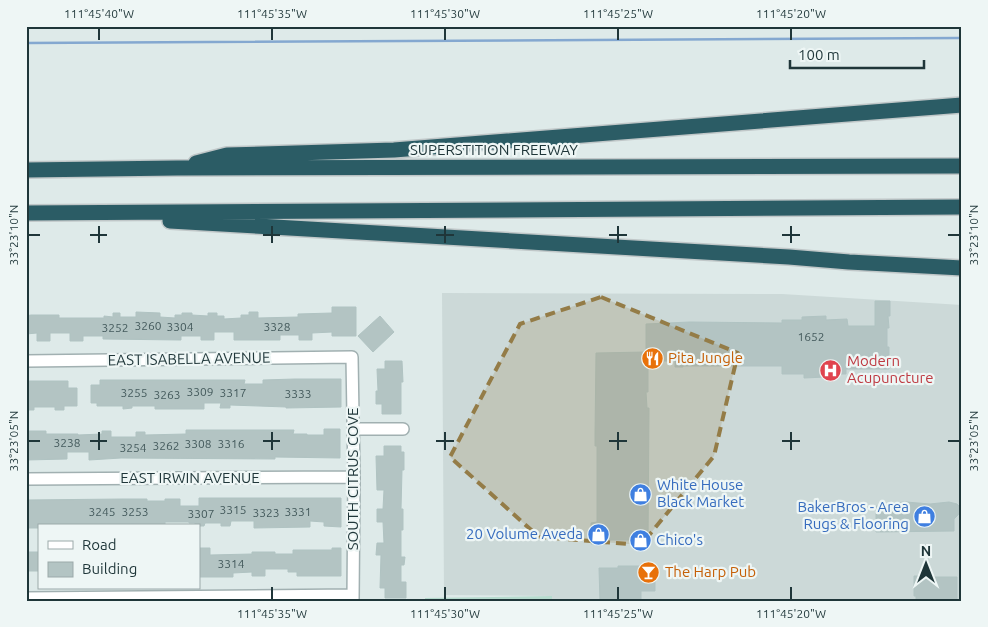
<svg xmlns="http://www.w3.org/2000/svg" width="988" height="627" font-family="Ubuntu,sans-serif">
<rect width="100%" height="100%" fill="#deeae9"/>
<path fill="#ccd9d8" d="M442,293L782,294L962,305V601H552V596L444,595Z"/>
<path fill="#b6dbce" d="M552,596V601H425V598Z"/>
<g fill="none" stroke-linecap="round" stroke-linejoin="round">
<path stroke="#84a8d0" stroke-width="2.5" d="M26,43L959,38"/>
</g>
<path fill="#b3c4c3" stroke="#b0c3c2" d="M875,301H890V316H888L889,328H887V347H889V369H846V374H825V377L804,378V374H782V366H683V367H675V361H648V392H646L647,408H649L648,544H630V540H607V544H591V523L597,522V446H595V437L596,353L646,352V324L690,322L782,323V320H802V317L826,316V320L847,319L848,326H875Z
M332,307H356V336H332V332L312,333V340H299V335H280V340H234V332H214V340H201V336H181V340L103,339V336H83V341H70V333H50V341H37V333L26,334V316L31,315H59V318H104V316L113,317V313H120V317H136V312L160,313V317L175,318V315H182V313H192V315L208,316V313H217V316H224V319L241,318V315H249V312H258V318L298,317V314L332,313Z
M380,316L394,332L373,352L358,336Z
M385,361H402L403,382H401V414H382V404H376V391H378L377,369H385Z
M295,379H341V407L286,408V407L230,405V408H220L221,403H204V409H155V406H132V408L123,409V406H97V403H91V385H100V380H245L244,384H263V380Z
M26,381H68V388H77V406H64V410H55V407H34V410H26Z
M324,429H340V458L275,457V459L121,458L89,460V452H67V459L26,460V431H46V434H78V435L102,434V431H111V437H136V432H145V435L186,434V430H294L293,434H307V435H324Z
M384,446H401V452H404V470H402L401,509H403V530H401V557H405L404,565H401V582H406V598H385V588H380L381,555H376L377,543H384L383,522H377V509H383L384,490H377L376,456H384Z
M199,498H341V527L324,526V522L310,521V527L254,528V521H231L230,526H221V523H205L204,526H195V523H189V522H165V526L131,524V526H39V528H26V500L123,499H147V501H165V499H180V506H199Z
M906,502L930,504L949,502L957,504L960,507V512L958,515L954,519V531L876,532V506H893V503Z
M199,548H210V555L252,554V552H275V554H293V550H332V548H341V576H297V572H288V569H265V576H252V572L233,573V577H199Z
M27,552H39V571H28Z
M618,566H641V568H654V570H655V591H641V601H600L599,568H618Z
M914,576H924V577H957V601H916V596H914Z"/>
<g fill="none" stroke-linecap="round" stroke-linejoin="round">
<defs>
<path id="minor" d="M26,361L352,357L354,477L353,601
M353,429H403
M26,479L354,477
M26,598L353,595"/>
<path id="highway" d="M196,163L227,155L394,150L962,105
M26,170L177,168L962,166
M26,213L962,207
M170,221L789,257L849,262L962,268"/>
</defs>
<use href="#minor" stroke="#a1b0b1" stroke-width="14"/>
<use href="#highway" stroke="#c0c7c8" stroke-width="18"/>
<use href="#minor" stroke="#fff" stroke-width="11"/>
<use href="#highway" stroke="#2b5c65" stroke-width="15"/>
</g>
<path fill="#947c47" fill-opacity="0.2" stroke="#947c47" stroke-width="4" stroke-dasharray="10 6" stroke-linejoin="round" d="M601,297L738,353L714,456L641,545L539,537L450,457L520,324Z"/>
<path fill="none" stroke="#1f3639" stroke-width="2" d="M99,28V40M272,28V40M445,28V40M618,28V40M791,28V40M99,226V243M272,226V243M445,226V243M618,226V243M791,226V243M28,235H40M90,235H107M263,235H280M436,235H454M609,235H627M782,235H800M948,235H960M99,432V450M272,432V450M445,432V450M618,432V450M791,432V450M28,441H40M90,441H107M263,441H280M436,441H454M609,441H627M782,441H800M948,441H960M272,587V600M445,587V600M618,587V600M791,587V600"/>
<defs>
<symbol id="restaurant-disc" viewBox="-11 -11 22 22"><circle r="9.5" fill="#e8710a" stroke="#eef6f5"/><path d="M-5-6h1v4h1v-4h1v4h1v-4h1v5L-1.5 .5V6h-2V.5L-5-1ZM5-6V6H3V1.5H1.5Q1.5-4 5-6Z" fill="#fff"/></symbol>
<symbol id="hospital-disc" viewBox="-11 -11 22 22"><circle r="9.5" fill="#e0444e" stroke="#eef6f5"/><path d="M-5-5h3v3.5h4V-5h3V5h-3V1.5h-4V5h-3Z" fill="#fff"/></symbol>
<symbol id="shop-disc" viewBox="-11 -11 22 22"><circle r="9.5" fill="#3f7fe0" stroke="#eef6f5"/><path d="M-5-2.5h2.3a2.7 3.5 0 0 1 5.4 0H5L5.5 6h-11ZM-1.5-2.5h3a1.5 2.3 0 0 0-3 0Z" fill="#fff"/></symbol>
<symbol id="bar-disc" viewBox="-11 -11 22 22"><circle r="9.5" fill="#e8710a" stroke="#eef6f5"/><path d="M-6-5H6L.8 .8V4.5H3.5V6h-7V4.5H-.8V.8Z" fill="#fff"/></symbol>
</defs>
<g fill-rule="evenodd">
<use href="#restaurant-disc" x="640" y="346" width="25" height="25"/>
<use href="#hospital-disc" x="818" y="358" width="25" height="25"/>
<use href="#shop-disc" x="628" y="482" width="25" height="25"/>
<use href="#shop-disc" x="912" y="504" width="25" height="25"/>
<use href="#shop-disc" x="586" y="522" width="25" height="25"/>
<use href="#shop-disc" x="628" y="528" width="25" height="25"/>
<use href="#bar-disc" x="636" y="560" width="25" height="25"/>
</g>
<g text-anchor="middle" stroke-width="4.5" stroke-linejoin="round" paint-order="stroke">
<g font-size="12" fill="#445a5c">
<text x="148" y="330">3260</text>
<text x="180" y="331">3304</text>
<text x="277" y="331">3328</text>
<text x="115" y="332">3252</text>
<text x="811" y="341">1652</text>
<text x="200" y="396">3309</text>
<text x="134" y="397">3255</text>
<text x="233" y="397">3317</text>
<text x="298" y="398">3333</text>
<text x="167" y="399">3263</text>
<text x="67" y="447">3238</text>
<text x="198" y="448">3308</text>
<text x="231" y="448">3316</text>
<text x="166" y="450">3262</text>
<text x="133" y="452">3254</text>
<text x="233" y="514">3315</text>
<text x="102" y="516">3245</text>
<text x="135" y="516">3253</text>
<text x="298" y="516">3331</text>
<text x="266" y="517">3323</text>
<text x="201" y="518">3307</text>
<text x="231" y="568">3314</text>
</g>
<g font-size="15" fill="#1f3639" stroke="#eef6f5">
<text x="494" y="155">SUPERSTITION FREEWAY</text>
<text transform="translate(189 359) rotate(-1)" y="5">EAST ISABELLA AVENUE</text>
<text x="190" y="483">EAST IRWIN AVENUE</text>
<text transform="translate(353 479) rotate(-90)" y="5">SOUTH CITRUS COVE</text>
</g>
<g font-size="15" fill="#c56008" stroke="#eef6f5" text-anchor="start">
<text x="668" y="363">Pita Jungle</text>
<text x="665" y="577">The Harp Pub</text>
</g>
<g font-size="15" fill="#be3a42" stroke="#eef6f5" text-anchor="start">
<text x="847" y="366">Modern<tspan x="847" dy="17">Acupuncture</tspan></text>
</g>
<g font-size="15" fill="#366cbe" stroke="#eef6f5" text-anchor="start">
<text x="657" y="490">White House<tspan x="657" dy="17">Black Market</tspan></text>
<text x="909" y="512" text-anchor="end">BakerBros - Area<tspan x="909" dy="17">Rugs &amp; Flooring</tspan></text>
<text x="583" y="539" text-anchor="end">20 Volume Aveda</text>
<text x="656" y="545">Chico's</text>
</g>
</g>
<rect width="988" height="627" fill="none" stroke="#eef6f5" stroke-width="55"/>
<rect x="38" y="524" width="162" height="65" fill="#eef6f5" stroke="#9ba9aa"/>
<rect x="48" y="541" width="25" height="8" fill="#ffffff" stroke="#9ba9aa"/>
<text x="82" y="550" font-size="15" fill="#1f3639">Road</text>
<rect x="48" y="562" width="25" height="15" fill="#b3c4c3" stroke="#9ba9aa"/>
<text x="82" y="574" font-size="15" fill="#1f3639">Building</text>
<g transform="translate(926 564)" stroke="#eef6f5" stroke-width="4" paint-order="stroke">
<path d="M0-4L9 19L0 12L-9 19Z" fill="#1f3639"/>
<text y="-8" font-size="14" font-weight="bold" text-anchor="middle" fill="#1f3639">N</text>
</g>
<path d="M790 60v8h134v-8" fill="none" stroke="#1f3639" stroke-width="2.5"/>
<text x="798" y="60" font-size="15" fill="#1f3639" stroke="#eef6f5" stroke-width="4" paint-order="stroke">100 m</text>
<rect x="28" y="28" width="932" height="572" fill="none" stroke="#1f3639" stroke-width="2"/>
<g font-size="12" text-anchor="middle" fill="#1f3639">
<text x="99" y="18">111°45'40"W</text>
<text x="272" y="18">111°45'35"W</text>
<text x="445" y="18">111°45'30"W</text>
<text x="618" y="18">111°45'25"W</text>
<text x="791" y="18">111°45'20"W</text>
<text transform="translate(14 235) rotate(-90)" y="4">33°23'10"N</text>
<text transform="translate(974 235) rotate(-90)" y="4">33°23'10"N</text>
<text transform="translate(14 441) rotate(-90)" y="4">33°23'05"N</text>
<text transform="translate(974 441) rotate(-90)" y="4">33°23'05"N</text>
<text x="272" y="618">111°45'35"W</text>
<text x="445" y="618">111°45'30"W</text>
<text x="618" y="618">111°45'25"W</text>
<text x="791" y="618">111°45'20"W</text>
</g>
</svg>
